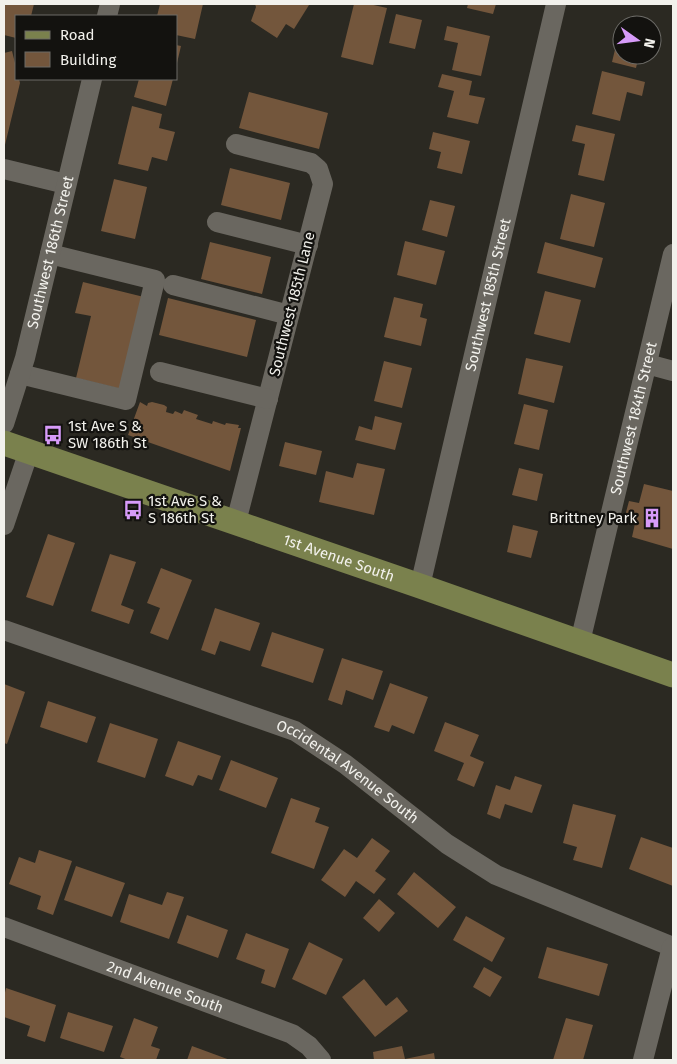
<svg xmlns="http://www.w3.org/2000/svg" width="677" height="1064" font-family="'Fira Sans',sans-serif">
<rect width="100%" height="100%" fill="#2b2922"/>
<path fill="#73563c" d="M4,4H34L31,16H16V38L4,35Z
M160,4H203L195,39L176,35V16H157Z
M255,4H306L309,5L294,29L286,24L277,38L251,21L256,7Z
M354,4H369L387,8L373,65L341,57Z
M468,4H496L493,14L467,8Z
M396,14L422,20L415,49L389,43Z
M447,26L490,36L481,76L452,70L458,43L444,40Z
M619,33L622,34V55H639L636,68L612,62Z
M176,45L181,46L177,63H176Z
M12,51L16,67V79H19L20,83L4,149V53Z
M602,71L645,82L642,96L627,92L620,121L592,114Z
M442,74L472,81L469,95L485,98L478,124L447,117L454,91L438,87Z
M139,79H173L166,106L134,97Z
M249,92L328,113L319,149L239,128Z
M132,106L162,114L159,128L175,132L167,161L152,157L148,171L118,164Z
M576,125L615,134L604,181L578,175L585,144L572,141Z
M433,132L470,141L462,174L437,168L441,152L429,149Z
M230,168L290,183L281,220L221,205Z
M114,179L147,187L135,239L101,231Z
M571,194L605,203L594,247L560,239Z
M430,200L455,206L447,237L422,230Z
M405,241L445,251L436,285L397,275Z
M210,242L271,257L262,294L201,279Z
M545,242L603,258L595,288L537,273Z
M83,282L144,297L121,389L76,378L91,316L75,313Z
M545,291L581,300L570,343L534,334Z
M394,297L423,304L420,317L427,319L421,346L384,337Z
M168,298L256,320L247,357L159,335Z
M526,358L563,366L554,403L518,394Z
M384,361L412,368L402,408L374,401Z
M140,402L147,406L148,403L152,402L164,405L167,407L166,412L173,414L175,411L182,414L184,410L198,415L196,419L212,424L213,421L225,425L226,423L239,425L238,428H241L230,471L128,435Z
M524,404L548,410L539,450L514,444Z
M375,416L402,423L395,450L355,440L359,426L372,430Z
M285,442L322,451L316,475L279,466Z
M357,463L385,469L374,515L319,502L326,471L353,478Z
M519,468L543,474L537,501L512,495Z
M644,484L673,491V549L632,537L636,519L625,516L629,501L639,503Z
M513,525L538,531L531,558L507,552Z
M48,534L75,543L53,606L26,597Z
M110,554L136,562L121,605L134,610L129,624L91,611Z
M161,568L192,580L168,640L150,633L160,608L147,603Z
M215,608L260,623L250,651L220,641L215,655L201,650Z
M272,632L324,649L313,683L261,666Z
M342,658L383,671L373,700L346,690L342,705L328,700Z
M390,683L428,697L414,734L392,725L389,732L374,727Z
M4,684L25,692L7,744L4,743Z
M48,701L96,717L87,743L40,727Z
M445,722L479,735L470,756L484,762L474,787L457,780L464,763L434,751Z
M110,723L158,739L145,778L97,762Z
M178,741L221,756L212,780L198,775L193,786L165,776Z
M231,760L278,778L266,808L219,790Z
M515,776L542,785L532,813L505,804L500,819L487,814L496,785L510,790Z
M291,798L320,808L315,822L329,827L314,869L271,853Z
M573,804L616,815L602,868L573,860L577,847L563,843Z
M641,837L673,848V886L629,869Z
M372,838L390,851L375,871L386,879L374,894L356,881L345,897L321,880L344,849L357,858Z
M39,850L72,861L53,915L37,909L41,896L9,884L19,857L35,863Z
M76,866L125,883L112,917L64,900Z
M414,872L456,907L438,928L397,894Z
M167,892L184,897L169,939L120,922L129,894L162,905Z
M379,899L395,913L379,932L363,918Z
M187,915L228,930L218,958L177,943Z
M466,916L505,938L492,962L453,940Z
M246,933L289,949L275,988L261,983L265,970L236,959Z
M309,942L343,959L326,995L292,979Z
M547,947L608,964L599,996L538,978Z
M484,967L502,977L490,997L473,987Z
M364,979L386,1006L397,997L408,1011L375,1037L342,997Z
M6,988L56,1005L45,1042L27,1036L30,1026L4,1017V997Z
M68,1012L113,1026L104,1052L60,1038Z
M134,1018L158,1027L151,1046L160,1049L156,1060H128L120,1057Z
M566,1018L593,1025L583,1060H553Z
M192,1046L230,1060H187Z
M402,1046L405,1059L434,1053L435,1060H374L373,1052Z"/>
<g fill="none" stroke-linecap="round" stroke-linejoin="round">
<g stroke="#6a6760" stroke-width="20">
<path d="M107,16L110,4"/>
<path d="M236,144L311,163L318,169L323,184L236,522"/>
<path d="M4,169L66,184"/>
<path d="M217,222L308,245"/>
<path d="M173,285L289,315"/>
<path d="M647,364L673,371"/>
<path d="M160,372L268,399"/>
<path d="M20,374L126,400L155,280L50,254"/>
<path id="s1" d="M4,424L25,358L92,79"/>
<path d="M4,525L29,451"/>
<path id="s2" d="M420,586L556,4"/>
<path id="s3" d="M4,630L295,731L345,764L447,844L496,875L673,947"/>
<path id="s4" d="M580,642L673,254"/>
<path id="s5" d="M4,927L292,1034L309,1046L321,1060"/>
<path d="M643,1060L672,947"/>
</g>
<path stroke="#7a814d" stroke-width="25" id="s6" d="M4,443L420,586L673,675"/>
</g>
<defs>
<symbol id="bus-bare" viewBox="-9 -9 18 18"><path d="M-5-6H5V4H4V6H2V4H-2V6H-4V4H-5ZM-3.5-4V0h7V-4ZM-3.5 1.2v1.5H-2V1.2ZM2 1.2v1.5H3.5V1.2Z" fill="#d79bf9" stroke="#13120f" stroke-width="2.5" paint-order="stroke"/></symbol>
<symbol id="building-bare" viewBox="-9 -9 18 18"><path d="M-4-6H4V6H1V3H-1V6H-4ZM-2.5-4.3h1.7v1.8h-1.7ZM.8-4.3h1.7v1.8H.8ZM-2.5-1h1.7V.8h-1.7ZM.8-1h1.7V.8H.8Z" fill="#d79bf9" stroke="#13120f" stroke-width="2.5" paint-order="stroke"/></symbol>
</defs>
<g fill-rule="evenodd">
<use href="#bus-bare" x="39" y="421" width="28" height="28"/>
<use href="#bus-bare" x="119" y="496" width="28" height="28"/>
<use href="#building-bare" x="638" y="504" width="28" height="28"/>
</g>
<g text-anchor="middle" stroke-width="4.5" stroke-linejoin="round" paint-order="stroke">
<g font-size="15" fill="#f2f1ec" stroke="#13120f">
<text dy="5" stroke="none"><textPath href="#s1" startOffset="178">Southwest 186th Street</textPath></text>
<text dy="5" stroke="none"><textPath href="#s2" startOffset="299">Southwest 185th Street</textPath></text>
<text transform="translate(292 304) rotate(-76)" y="5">Southwest 185th Lane</text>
<text dy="5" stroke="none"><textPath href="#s4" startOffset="230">Southwest 184th Street</textPath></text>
<text dy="5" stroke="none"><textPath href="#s6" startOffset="354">1st Avenue South</textPath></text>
<text dy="5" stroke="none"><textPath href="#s3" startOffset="374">Occidental Avenue South</textPath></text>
<text dy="5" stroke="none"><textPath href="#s5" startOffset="172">2nd Avenue South</textPath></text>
</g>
<g font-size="15" fill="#f2f1ec" stroke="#13120f" text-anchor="start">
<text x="68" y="431">1st Ave S &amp;<tspan x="68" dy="17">SW 186th St</tspan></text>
<text x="148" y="506">1st Ave S &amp;<tspan x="148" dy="17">S 186th St</tspan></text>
<text x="637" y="523" text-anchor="end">Brittney Park</text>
</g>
</g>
<rect width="677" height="1064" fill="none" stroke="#f2f1ec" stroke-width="10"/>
<rect x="15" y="15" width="162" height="65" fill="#13120f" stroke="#6c6b67"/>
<rect x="25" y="31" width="25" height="8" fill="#7a814d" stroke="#6c6b67"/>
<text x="60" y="40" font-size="15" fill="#f2f1ec">Road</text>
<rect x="25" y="52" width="25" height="15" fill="#73563c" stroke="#6c6b67"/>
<text x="60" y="65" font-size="15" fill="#f2f1ec">Building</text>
<g transform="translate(637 40) rotate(104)"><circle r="24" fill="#13120f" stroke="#6c6b67"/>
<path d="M0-4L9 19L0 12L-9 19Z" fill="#d79bf9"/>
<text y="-8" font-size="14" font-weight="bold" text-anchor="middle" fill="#f2f1ec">N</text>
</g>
</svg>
